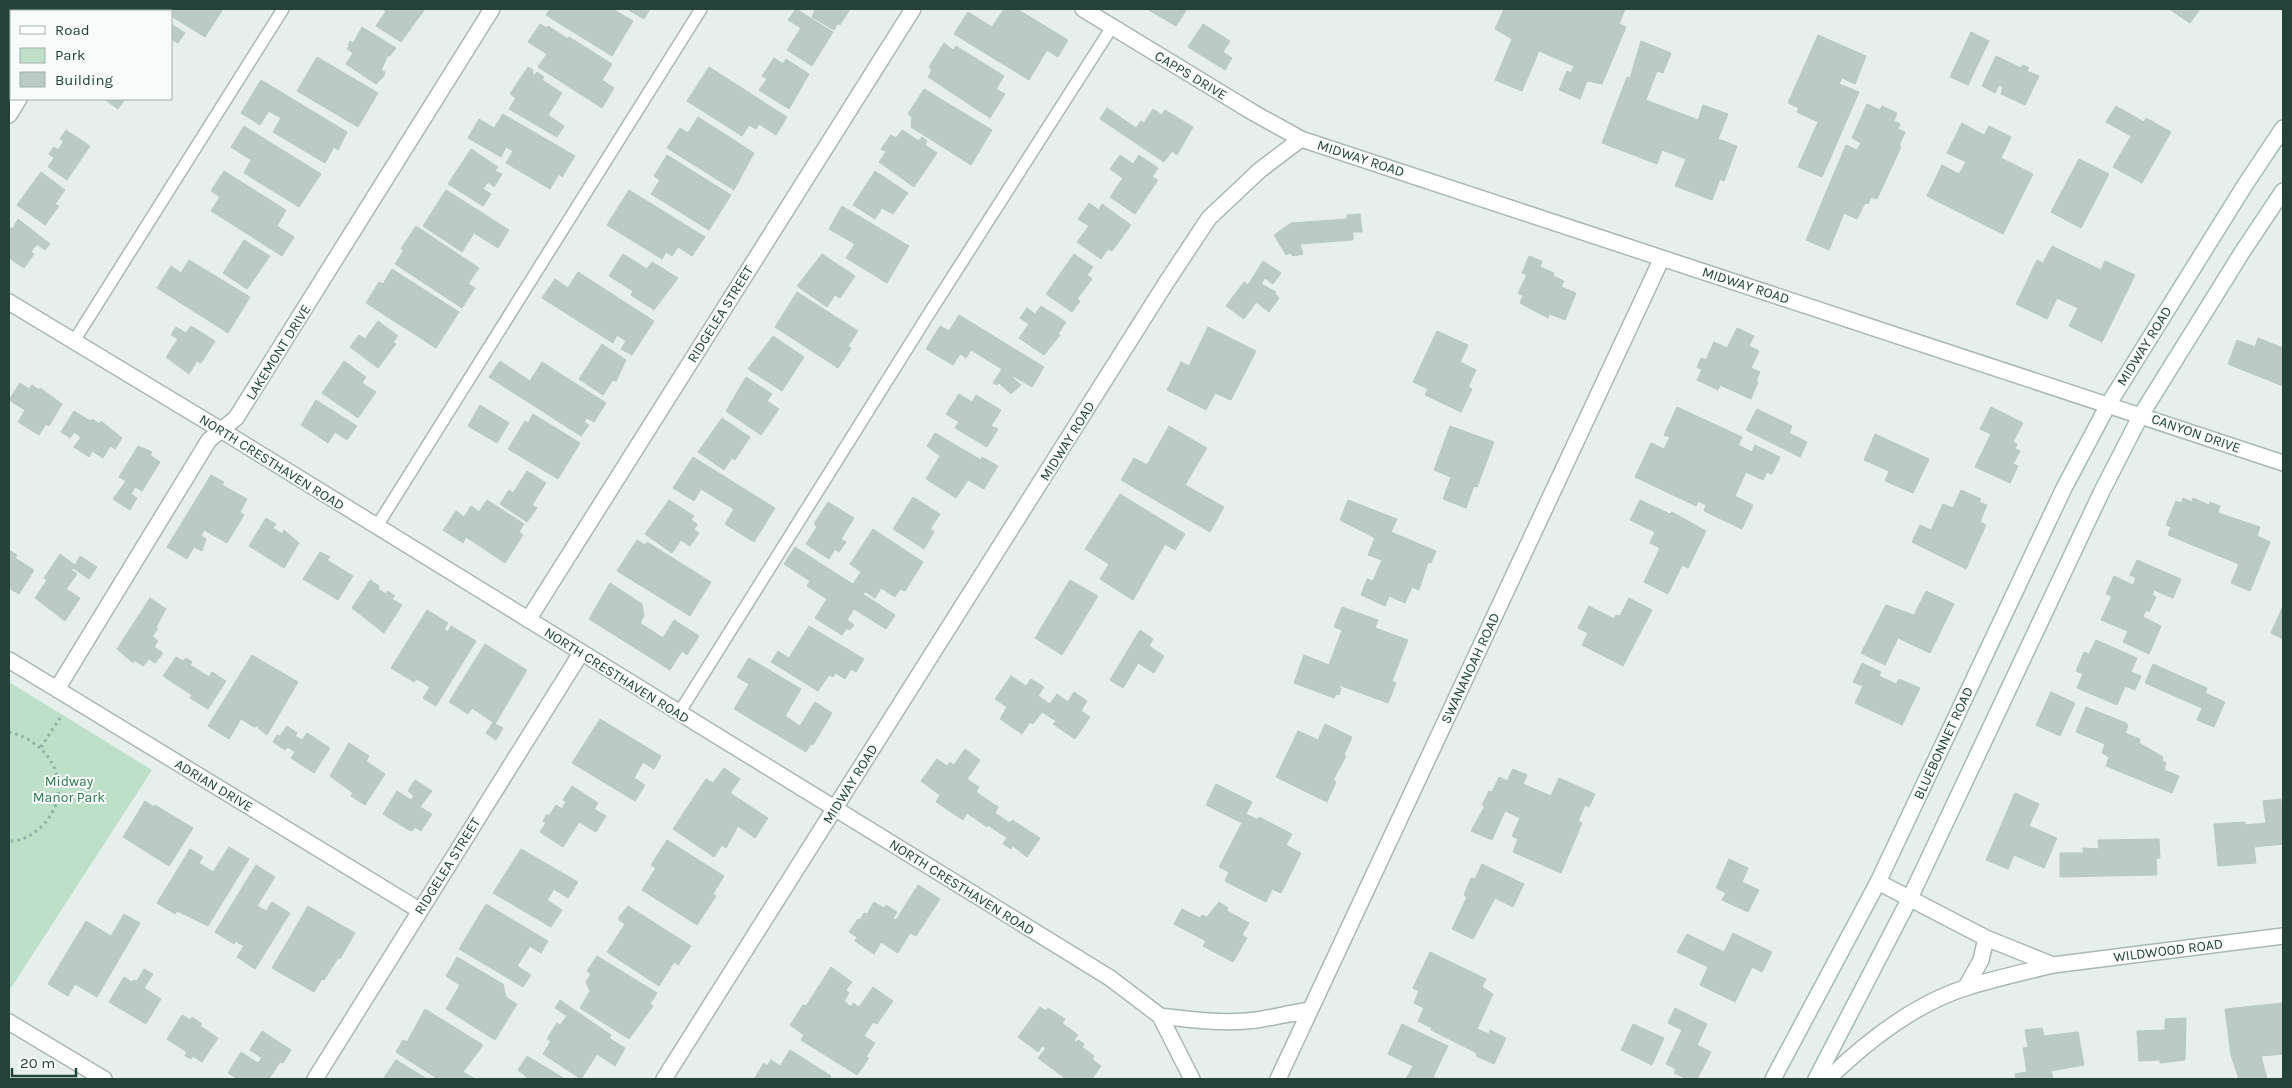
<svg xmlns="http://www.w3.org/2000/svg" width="2292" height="1088" font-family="Karla,sans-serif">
<rect width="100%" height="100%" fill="#e6efeb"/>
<path fill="#bfe0c8" d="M9,682L152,770L9,991Z"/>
<path fill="#bbcac4" stroke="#b8c9c2" d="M160,9H223L205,37L171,16V11Z
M382,9H425L401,42L376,26L386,11Z
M550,9H613L633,21L612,56L546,15Z
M627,9H650L644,19Z
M796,9L833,32L812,66L787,50L801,28L788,20Z
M813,9H850L840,25L838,23L834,30L812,17L815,10Z
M1004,9H1017L1068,40L1058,57L1047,50L1029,80L954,34L968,12L992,27Z
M1147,9H1187L1176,26Z
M1504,9H1591L1597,11L1598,9H1625L1619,24L1626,27L1602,84L1587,81L1580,99L1559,90L1567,71L1571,73L1574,66L1539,51L1522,91L1495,80L1512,39L1495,29Z
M2169,9H2200L2190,23Z
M171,24L185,33L178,43L171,39Z
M540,24L547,28L548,26L568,39L569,37L612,64L602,80L614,88L602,108L538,67L547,54L528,42Z
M1203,24L1230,41L1223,52L1232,58L1225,70L1188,47Z
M362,27L396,48L390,56L388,55L381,70L385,72L384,76L376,84L346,64L353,53L347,49L350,45H348L350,41L353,43Z
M1971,32L1989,41L1968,85L1950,77Z
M1818,35L1866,56L1855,84L1842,78L1839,84L1859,92L1822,177L1798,167L1818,122L1797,112L1799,108L1788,103Z
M1641,41L1671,53L1663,73L1657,71L1646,100L1698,120L1703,105L1728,114L1718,139L1737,146L1724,181L1720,179L1712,200L1675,186L1686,159L1662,150L1657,164L1602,143L1627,77L1630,78Z
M944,43L953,50L956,46L1004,76L996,89L1005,94L990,118L928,77L932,70L929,67Z
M1996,56L2021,68L2023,65L2029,68L2027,71L2039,76L2025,105L2001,94L2003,87L1999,85L1995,93L1982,86Z
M317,57L378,93L358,127L297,91Z
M774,58L783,64L786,59L809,74L789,109L759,90L767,79L762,76Z
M528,67L533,70L532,74L534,75L537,72L544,77L542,80L562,93L548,115L564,126L557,137L509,109L516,98L510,94Z
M709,67L787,117L776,135L759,124L756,129L749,125L742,136L687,101Z
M261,80L347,132L338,150L334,147L325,163L273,132L281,118L269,111L260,125L241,113Z
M924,89L992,130L971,165L911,127L912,117L908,114Z
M104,99H125L118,109Z
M1867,104L1880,110L1882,106L1897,113L1894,121L1900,124L1898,129L1905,132L1899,146L1901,147L1877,199L1871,197L1868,204L1865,203L1857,219L1844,213L1829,250L1806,240L1846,145L1857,150L1861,143L1852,138Z
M2116,106L2144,122L2146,118L2171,132L2142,183L2113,167L2131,136L2106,122Z
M1107,108L1136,128L1141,121L1144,123L1153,109L1162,115L1165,110L1193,127L1177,155L1172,151L1164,162L1100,119Z
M503,114L575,156L562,177L559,174L550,189L506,163L513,151L506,147L501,157L468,138L479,119L494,128Z
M698,117L754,153L734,190L667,148L680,128L688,133Z
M1962,123L1984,135L1989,126L2011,137L2001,158L2033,174L2003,234L1927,196L1942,165L1959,174L1966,162L1947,153Z
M244,126L321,174L299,207L244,173L251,160L231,147Z
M66,130L90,146L67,180L48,167L54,158L49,154L54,147L58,150L64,141L60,139Z
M902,130L919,141L922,137L927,141L925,145L937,153L914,187L879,162L886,152L881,149L891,135L896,138Z
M471,149L498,167L495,171L502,174L494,187L488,182L483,189L491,194L483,206L448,184Z
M667,155L731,195L709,230L651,194L660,180L654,176Z
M1120,155L1133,164L1139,155L1158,168L1152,177L1158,180L1135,214L1110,197L1123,178L1110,169Z
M2079,159L2109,174L2081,228L2051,212Z
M224,171L286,210L277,226L294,237L282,256L211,211L220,197L211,191Z
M875,171L908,193L893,214L882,208L875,219L853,205Z
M41,172L65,190L55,204L59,206L45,225L17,205Z
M446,190L509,230L498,248L474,233L462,252L423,226Z
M629,190L705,237L692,256L678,247L672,256L666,252L662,259L607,225Z
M1089,203L1099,210L1102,204L1131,225L1112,251L1108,249L1101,259L1077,242L1089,226L1078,219Z
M842,206L909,246L887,283L846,258L855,244L829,229Z
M1360,214L1362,232H1353V240L1300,244L1303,254L1293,256L1290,253L1286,255L1274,235L1291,223L1347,219V215Z
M18,219L50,244L45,250L37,244L31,252L34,254L24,268L9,258V228H13Z
M416,226L479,268L468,284L475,288L462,308L395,264L404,250L401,249Z
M244,240L270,256L247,289L223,273Z
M2052,246L2101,270L2105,261L2135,275L2102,342L2069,326L2078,308L2057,298L2047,319L2016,304L2037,260L2043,263Z
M623,254L647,269L652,262L678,278L654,310L631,295L633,291L609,276Z
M822,254L855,276L840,298L835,295L827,307L797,286Z
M1074,254L1093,267L1087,275L1092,279L1077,299L1080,301L1072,312L1046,294Z
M1529,256L1542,261L1540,267L1554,273L1553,276L1564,281L1561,287L1576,293L1565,320L1550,314L1548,318L1520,303L1523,296L1518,293L1527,275L1522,273Z
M189,260L250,297L228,333L157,288L171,266L181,273Z
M1263,261L1281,273L1273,284L1265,278L1261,284L1276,292L1275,294L1279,298L1269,312L1256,302L1244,319L1226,306L1244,282L1248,285Z
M392,269L459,312L436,348L366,303L379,282L383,284Z
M578,272L654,321L632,355L621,349L626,341L617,335L613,343L542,298L555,279L568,288Z
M797,292L858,331L848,346L851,348L838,368L775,327Z
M1041,306L1066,322L1058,334L1060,335L1044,355L1019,338L1029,324L1020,318L1027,308L1035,314Z
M959,315L1044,367L1032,387L1013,376L1012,377L1021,385L1011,394L999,383L997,385L993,383L1002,369L971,350L966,358L960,354L953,365L926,349L940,326L949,331Z
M378,321L398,336L393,342L396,344L378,368L350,347L359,335L365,339Z
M191,326L215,341L201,363L197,361L189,374L166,357L178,339L171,335L176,327L186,333Z
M1208,327L1256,351L1231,400L1215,393L1206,410L1167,390L1181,362L1189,366Z
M1737,328L1754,336L1749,346L1759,351L1751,368L1760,372L1756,381L1758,382L1751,399L1720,385L1718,390L1697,380L1702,370L1697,367L1701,358L1706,360L1714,342L1727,348Z
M1437,331L1468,345L1460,362L1476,370L1468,387L1472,389L1461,412L1425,395L1428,389L1413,382Z
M773,336L804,357L782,391L748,369Z
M2258,338L2283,348V386L2228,364L2237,340L2255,347Z
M602,344L626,360L616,381L613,380L603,395L579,379Z
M344,361L366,377L362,383L376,392L358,418L322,393Z
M500,361L530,381L542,362L606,403L594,422L587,418L584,422L589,425L581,436L489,377Z
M746,377L772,394L767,401L779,409L761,435L726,411Z
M20,383L29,389L32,385L39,390L40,388L62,404L49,426L46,424L39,435L18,422L25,410L9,400Z
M959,394L972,402L976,395L1001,410L991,426L998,429L987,447L955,428L959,422L946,414Z
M316,400L357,426L347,440L335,432L328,443L301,425Z
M480,405L509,423L497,443L468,426Z
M1677,407L1742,437L1738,445L1752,452L1755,445L1780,457L1772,474L1767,472L1763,480L1746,472L1735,496L1753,505L1742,529L1704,511L1706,505L1698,501L1696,506L1635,477L1651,443L1664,449L1670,437L1664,435Z
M1991,407L2023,423L2013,442L2017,444L2015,449L2020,451L2013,464L2018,466L2010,483L1975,467L1991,434L1980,429Z
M1757,409L1792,426L1789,433L1807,442L1800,457L1746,430Z
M74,411L90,421L92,419L100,424L101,421L122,438L115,449L110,446L103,458L92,451L89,457L74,447L81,437L74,432L70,438L61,432Z
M533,414L580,443L558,479L508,449L525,421L528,423Z
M722,418L750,437L735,460L732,458L724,470L698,452Z
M1169,426L1207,448L1185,485L1224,507L1210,532L1121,480L1134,458L1147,465Z
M1450,426L1494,442L1477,487L1474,486L1466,508L1443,499L1451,477L1434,470Z
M935,433L981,460L982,457L998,466L984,489L968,480L956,498L926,479L940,456L927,446Z
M1875,434L1929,459L1913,493L1885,481L1889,471L1864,460Z
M138,446L152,452L150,455L160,462L142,491L135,487L131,494L137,498L130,510L113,499L126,481L119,477Z
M693,457L775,508L754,542L725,524L734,509L701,489L694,501L673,488Z
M527,471L546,483L532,505L537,508L527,522L500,504L509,490L513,493Z
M211,475L224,482L222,485L247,499L240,512L244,515L227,543L204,530L201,536L206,539L202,551L194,547L187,559L167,547Z
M1961,490L1981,499L1979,502L1987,505L1980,522L1986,525L1966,569L1912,542L1920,525L1931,530L1943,504L1953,508Z
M1120,494L1185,534L1175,550L1165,544L1133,600L1100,579L1109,564L1085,549Z
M913,497L940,514L930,529L934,532L924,549L893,529Z
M2183,498L2192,502L2193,498L2209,505L2210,502L2220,506L2218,513L2260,527L2257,536L2270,542L2250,591L2231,583L2239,564L2168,535L2171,527L2166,525L2176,501L2181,503Z
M487,500L524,524L519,532L523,535L505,563L466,537L463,543L443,530L456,511L464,517L471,506L479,512Z
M669,500L694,516L691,520L697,524L694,530L699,533L690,546L681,540L672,553L645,534Z
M1348,500L1397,519L1391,532L1436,551L1431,563L1428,562L1419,590L1412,587L1405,603L1389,596L1385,606L1361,595L1367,579L1373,581L1382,560L1368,555L1375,538L1340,520Z
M1640,500L1670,514L1672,512L1706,531L1688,568L1682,565L1668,594L1644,582L1660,548L1650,543L1655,532L1630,520Z
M828,502L854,518L841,539L846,542L839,552L835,549L829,559L806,544L817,527L814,524Z
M266,518L276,524L273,528L282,534L284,530L299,543L284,568L249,546Z
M873,529L923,562L905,591L900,589L895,597L881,588L875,598L853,584L861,572L850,564Z
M637,540L645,545L647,542L711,582L690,616L617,571Z
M795,547L865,592L863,594L895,615L886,629L854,609L847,620L854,625L850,630L847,628L842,635L815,618L827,599L807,586L810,581L784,564Z
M9,550L17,555L15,558L34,570L19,594L9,588Z
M320,552L330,557L327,560L353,576L338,600L303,579Z
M60,554L75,565L80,556L97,567L89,579L73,568L71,570L77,574L66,589L80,598L65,621L35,598L47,580L44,578Z
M2137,560L2181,579L2173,598L2154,590L2152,595L2156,597L2149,612L2146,610L2143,617L2161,626L2149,654L2123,642L2128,631L2101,620L2112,596L2106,594L2114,576L2133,585L2136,578L2130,575Z
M370,580L379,586L378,589L386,594L388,591L395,596L392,599L402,605L384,633L352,608Z
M1070,580L1098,596L1062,655L1035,638Z
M610,583L642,604L644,616L640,623L663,638L674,620L699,636L687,655L682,651L670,670L589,619Z
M1926,591L1954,604L1930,653L1898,638L1885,665L1861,653L1886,605L1914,615Z
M150,598L166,609L156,627L158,629L152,636L158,641L154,647L163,653L155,663L149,659L143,666L134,660L133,663L117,649Z
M1629,598L1652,610L1623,666L1582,645L1588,633L1578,628L1589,606L1614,619L1616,615L1620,616Z
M2283,606V639L2271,633Z
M1342,607L1378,620L1375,628L1408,640L1392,681L1396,683L1388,703L1339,685V687L1341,688L1339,695L1336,694L1334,698L1294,683L1304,655L1329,665L1342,630L1334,627Z
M427,610L448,623L444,629L448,632L451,626L476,641L436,706L423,698L430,687L417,679L414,682L391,668Z
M809,626L864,659L856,672L851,669L845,679L835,673L833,677L829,675L818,691L771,662L778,651L789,658Z
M1140,630L1153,639L1149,646L1164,656L1154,673L1138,663L1123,688L1110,680Z
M2096,640L2137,658L2131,672L2141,676L2135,690L2125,686L2117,705L2077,688L2083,674L2076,671L2084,652L2089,654Z
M485,644L527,670L495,724L503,728L496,740L486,733L493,722L472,708L468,714L449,702Z
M252,655L298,682L267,735L258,728L260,725L254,727L241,719L229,739L208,726Z
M176,657L183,661L186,658L192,662L190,665L209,677L212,672L226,681L208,709L190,698L192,695L163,676Z
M749,658L801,689L785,716L800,726L815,702L832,713L813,745L811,744L806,752L734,709L749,684L737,677Z
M1862,663L1881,672L1879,676L1896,684L1899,679L1920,688L1902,725L1855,703L1863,686L1853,682Z
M2153,664L2207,688L2205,693L2225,702L2214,727L2197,720L2202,708L2145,683Z
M1011,676L1026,686L1031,679L1044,687L1038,696L1050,704L1057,694L1068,702L1074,692L1087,701L1081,711L1090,717L1075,739L1053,724L1056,721L1042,712L1033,724L1030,722L1022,734L1000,719L1007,707L995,699Z
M2051,692L2075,703L2060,736L2036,725Z
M2086,707L2126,723L2128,726L2125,733L2140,739L2139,743L2163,757L2162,761L2166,763L2164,770L2179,776L2172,793L2106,766L2109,757L2102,753L2105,744L2076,732Z
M600,719L661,756L654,769L643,762L634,778L645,785L635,801L572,763Z
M1325,724L1352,737L1344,755L1346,756L1333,780L1336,782L1327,802L1276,777L1298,731L1318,740Z
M287,726L297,733L295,736L302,740L307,733L330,748L314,773L291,758L295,752L288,747L285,750L273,742L277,735L280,736Z
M349,743L369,756L366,761L385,774L365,805L351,796L353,793L330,776Z
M965,749L980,760L967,779L979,787L976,792L998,807L995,813L1010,823L1012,820L1040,838L1027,857L1013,846L1011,849L1003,844L1007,838L988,825L987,827L967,813L963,820L936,802L940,795L921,781L937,759L947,766L950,762L954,765Z
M724,768L740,779L730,793L768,818L755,838L738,826L726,848L722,845L714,857L673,829L706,779L713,783Z
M1513,769L1527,775L1523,784L1551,796L1559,778L1595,794L1589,807L1585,805L1578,821L1582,823L1561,873L1513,852L1518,839L1512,836L1520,818L1505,811L1492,840L1471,831L1485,806L1482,805L1489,791L1492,792L1499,777L1507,781Z
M415,780L432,791L420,807L432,814L421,831L415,827L412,831L407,829L383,814L397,791L411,800L414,796L408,791Z
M1216,784L1252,802L1246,814L1258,820L1259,817L1292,834L1286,845L1301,853L1281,893L1272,889L1266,902L1225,881L1229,872L1219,867L1242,823L1206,805Z
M572,786L598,803L594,809L606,816L596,832L579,822L563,847L540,832L546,823L543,821L547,814L549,816L556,805L562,809L566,802L563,800Z
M2015,793L2039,804L2029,826L2057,838L2044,868L2014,855L2008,869L1986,860Z
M2281,799L2283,844L2254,847L2256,863L2218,866L2214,824L2245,822V825L2266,823L2263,801Z
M145,801L154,807L155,805L193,828L169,866L123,837Z
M2159,839L2160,858H2156L2157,875L2060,877V853H2083V848L2099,849L2098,840Z
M667,840L724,876L713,894L716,896L697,925L642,890L656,868L651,865Z
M229,847L249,859L208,926L177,911L175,914L157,903L190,849L203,857L199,863L213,872Z
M521,849L578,882L568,898L554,889L549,897L547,900L562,910L551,927L493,893Z
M1729,859L1748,868L1742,882L1759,890L1748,912L1722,900L1726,893L1716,888Z
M1482,864L1524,884L1513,907L1495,898L1473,939L1452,929L1467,897L1464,895L1471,878L1475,879Z
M256,865L275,877L257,906L266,911L272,902L290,913L255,969L237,957L244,946L235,941L234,944L215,932Z
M918,885L940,899L916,936L910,933L898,953L881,942L874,954L855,941L857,937L849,932L858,919L860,920L864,913L867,914L874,902L884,908L886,905L897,912L893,919L896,920Z
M1219,902L1228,908L1227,911L1249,923L1242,935L1247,938L1233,962L1203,946L1206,941L1174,924L1182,909L1200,918L1202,915L1207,917Z
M486,904L548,941L541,953L530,946L517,966L531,975L523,987L459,949Z
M308,906L355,933L340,959L338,958L324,980L322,979L314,992L272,968Z
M628,906L691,946L678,965L674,962L659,986L607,952L625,924L619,920V917Z
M124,914L140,923L97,997L75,984L68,996L48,984L86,921L111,936Z
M1733,933L1772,952L1762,972L1752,967L1735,1002L1700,985L1708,967L1677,952L1687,934L1724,952Z
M1430,952L1486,979L1482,987L1493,994L1477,1029L1489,1034L1490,1030L1506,1038L1494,1064L1476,1056L1477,1053L1431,1030L1432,1028L1418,1021L1424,1008L1414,1003L1419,991L1413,988Z
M597,956L657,993L650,1004L653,1006L629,1039L580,1008L590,991L586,982L591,974L587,971Z
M457,957L503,984L506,997L517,1004L495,1040L446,1009L460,985L446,976Z
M831,967L852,982L846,990L849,993L844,1001L851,1007L853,1003L859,1007L873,987L893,1001L877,1024L873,1022L864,1036L875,1043L866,1057L869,1058L857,1075L801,1040L804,1035L790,1025L803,1005L806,1006Z
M144,969L153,974L144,988L161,999L146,1024L109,1002L124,977L132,982L134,980L137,981Z
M560,1000L611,1035L609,1038L625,1048L615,1066L597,1054L581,1079L543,1054L551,1041L547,1039L557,1023L560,1025L567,1016L555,1008Z
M2283,1003V1054L2261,1056L2267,1079H2239L2231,1055L2225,1009Z
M1040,1007L1046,1011L1048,1008L1065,1019L1062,1023L1078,1035L1074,1040L1076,1042L1078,1040L1084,1044L1082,1047L1094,1056L1092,1059L1101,1066L1092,1079H1066L1038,1058L1046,1048L1042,1046L1038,1052L1018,1037Z
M1675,1008L1707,1024L1697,1045L1711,1052L1697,1079H1687L1674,1073L1676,1069L1666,1064L1682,1030L1668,1023Z
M425,1009L483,1045L463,1072L475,1079H438L396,1052L403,1040L407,1042Z
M182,1015L190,1020L192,1017L202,1024L200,1026L218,1038L202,1062L193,1056L191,1059L185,1056L187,1052L167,1039Z
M2186,1018L2185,1060L2160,1063V1060L2139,1061L2137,1031L2165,1030V1019Z
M1402,1024L1448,1046L1433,1077L1437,1079H1406L1413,1066L1388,1054Z
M1633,1024L1664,1038L1652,1065L1621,1050Z
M2042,1028L2044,1036L2078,1032L2084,1065L2051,1071L2053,1079H2016L2015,1074L2027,1072L2023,1048L2028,1047L2025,1030Z
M262,1031L291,1050L283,1063L280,1062L269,1079H238L228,1073L241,1052L258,1063L262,1058L250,1050Z
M790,1050L831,1076L829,1079H754L764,1063L767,1066L771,1060L780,1066Z
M527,1056L565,1079H529L518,1070Z
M396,1060L427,1079H383Z"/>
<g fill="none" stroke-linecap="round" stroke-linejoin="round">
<defs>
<path id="service" d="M74,341L283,9
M377,526L701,9
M679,713L930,312L1112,27"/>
<path id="minor" d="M1083,9L1254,113L1301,139L2283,463
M73,11L75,9
M9,115L19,99
M9,302L221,430L1110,978L1160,1016L1192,1079
M528,620L913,9
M9,660L419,910
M57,689L209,440L236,418L492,9
M1878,882L1986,938L2053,965L2283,936
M1966,987L1981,960L1986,938
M1160,1016C1192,1020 1224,1024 1257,1020C1274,1017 1292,1013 1310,1010
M9,1022L104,1079
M315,1079L581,653
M664,1079L1166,283L1209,218L1260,170L1301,139
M1278,1079L1662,258
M1828,1079C1866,1042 1916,1003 1968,987C1996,978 2025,972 2053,965"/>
<path id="secondary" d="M1773,1079L1878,882L2064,488L2108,405L2245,185L2283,128
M1816,1079L1910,898L2102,491L2141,415L2241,254L2283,191"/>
</defs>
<use href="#service" stroke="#a8b8b2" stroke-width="14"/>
<use href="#minor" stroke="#a8b8b2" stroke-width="18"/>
<use href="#secondary" stroke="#a4bbb3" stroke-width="18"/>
<path stroke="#86b3a5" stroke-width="3" stroke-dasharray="2.5 4" stroke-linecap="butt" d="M9,732C55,743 77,793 40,828C32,835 20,842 9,841
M41,747L60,718"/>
<use href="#service" stroke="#fff" stroke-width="11"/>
<use href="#minor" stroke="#fff" stroke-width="15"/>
<use href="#secondary" stroke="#fff" stroke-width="15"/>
</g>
<g text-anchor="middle" stroke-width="4" stroke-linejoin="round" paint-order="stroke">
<g font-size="14" fill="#24423a" stroke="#f7fbf9">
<text transform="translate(1191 75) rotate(31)" y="5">CAPPS DRIVE</text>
<text transform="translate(1361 158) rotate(18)" y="5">MIDWAY ROAD</text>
<text transform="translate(1746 285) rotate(18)" y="5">MIDWAY ROAD</text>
<text transform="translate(720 314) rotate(-58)" y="5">RIDGELEA STREET</text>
<text transform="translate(2144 346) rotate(-58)" y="5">MIDWAY ROAD</text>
<text transform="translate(278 352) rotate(-58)" y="5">LAKEMONT DRIVE</text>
<text transform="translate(2196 433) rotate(19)" y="5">CANYON DRIVE</text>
<text transform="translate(1067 441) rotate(-58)" y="5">MIDWAY ROAD</text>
<text transform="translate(272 462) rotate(32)" y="5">NORTH CRESTHAVEN ROAD</text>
<text transform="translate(1470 668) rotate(-65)" y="5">SWANANOAH ROAD</text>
<text transform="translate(617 675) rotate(32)" y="5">NORTH CRESTHAVEN ROAD</text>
<text transform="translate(1943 743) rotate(-65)" y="5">BLUEBONNET ROAD</text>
<text transform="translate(850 784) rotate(-58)" y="5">MIDWAY ROAD</text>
<text transform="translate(214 785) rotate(31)" y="5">ADRIAN DRIVE</text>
<text transform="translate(447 866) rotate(-58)" y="5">RIDGELEA STREET</text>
<text transform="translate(962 887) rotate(32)" y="5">NORTH CRESTHAVEN ROAD</text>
<text transform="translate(2168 950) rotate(-7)" y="5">WILDWOOD ROAD</text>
</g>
<g font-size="14" fill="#2d7a4b" stroke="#f7fbf9">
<text x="69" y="786">Midway<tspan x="69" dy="16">Manor Park</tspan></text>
</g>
</g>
<rect width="2292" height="1088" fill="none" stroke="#24423a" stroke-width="20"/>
<rect x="10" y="10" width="162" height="90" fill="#f7fbf9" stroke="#a3b1ad"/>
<rect x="20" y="26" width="25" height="8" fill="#ffffff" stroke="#a3b1ad"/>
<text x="55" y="35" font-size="15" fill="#24423a">Road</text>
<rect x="20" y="48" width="25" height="15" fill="#bfe0c8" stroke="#a3b1ad"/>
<text x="55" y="60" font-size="15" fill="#24423a">Park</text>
<rect x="20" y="72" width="25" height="15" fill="#bbcac4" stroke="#a3b1ad"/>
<text x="55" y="85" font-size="15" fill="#24423a">Building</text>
<path d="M12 1068v8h64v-8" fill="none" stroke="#24423a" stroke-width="2.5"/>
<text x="20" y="1068" font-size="15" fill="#24423a" stroke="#f7fbf9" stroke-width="4" paint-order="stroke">20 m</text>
</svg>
